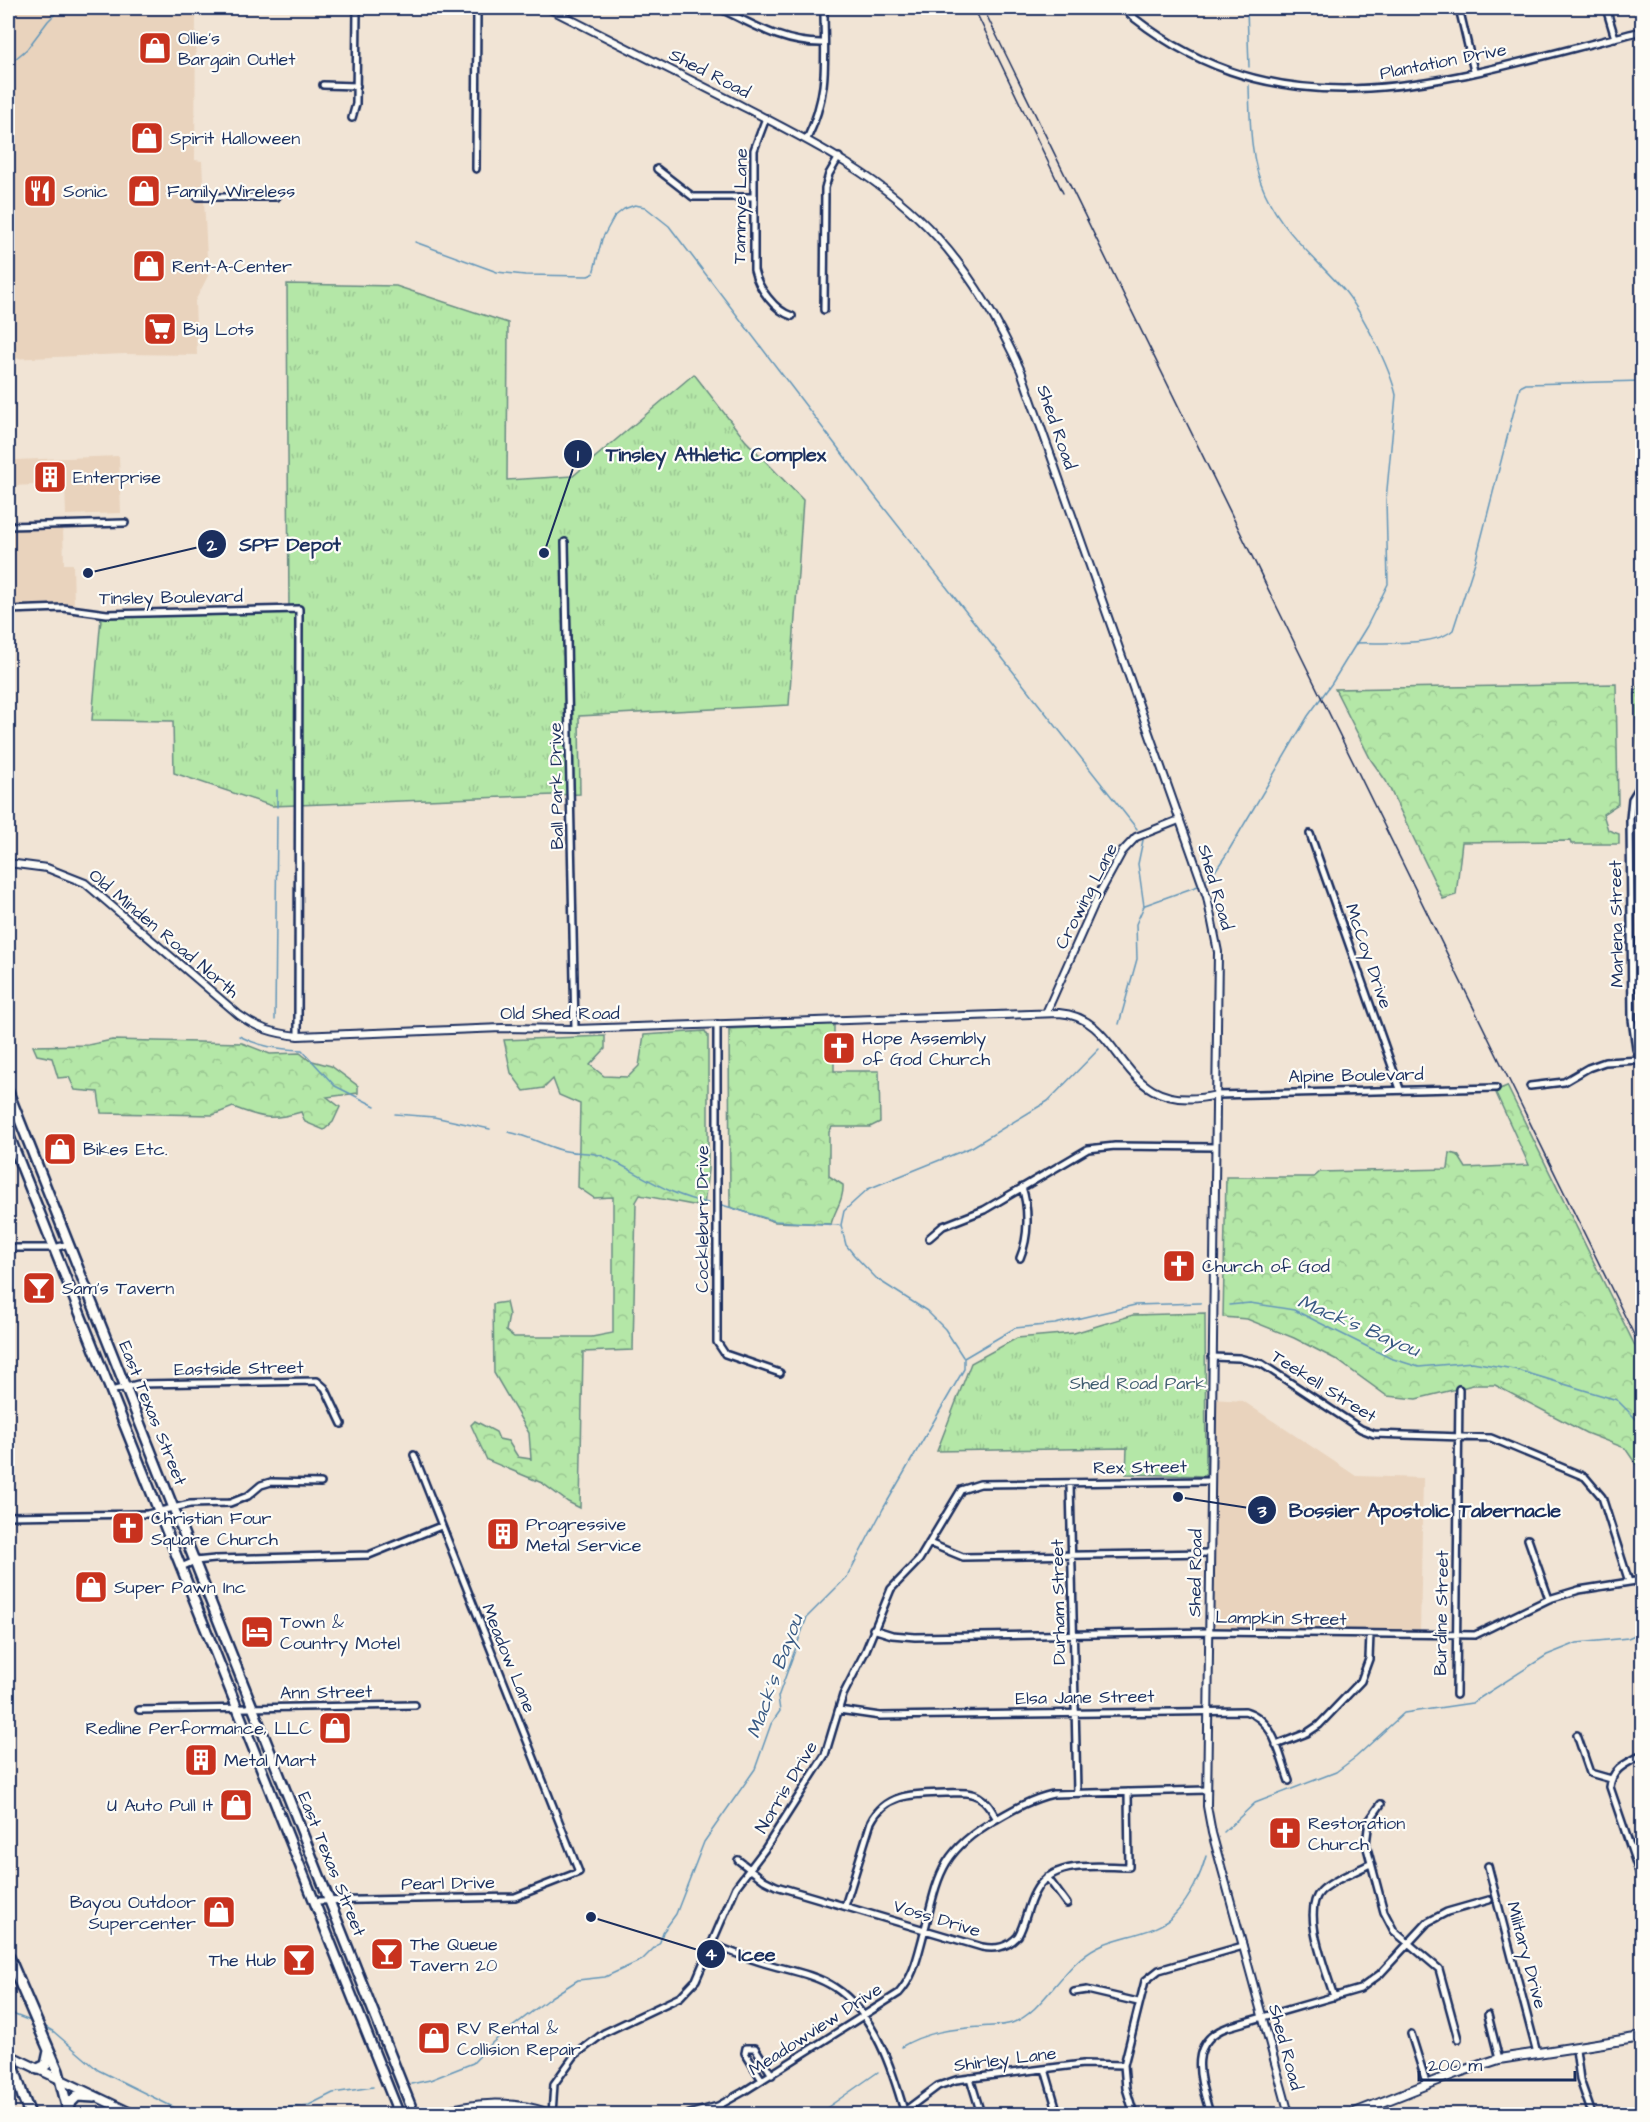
<svg xmlns="http://www.w3.org/2000/svg" width="1650" height="2122" font-family="'Architects Daughter',sans-serif">
<defs>
<pattern id="forest-crowns" width="20" height="18" patternUnits="userSpaceOnUse" patternTransform="scale(1.5)"><rect width="20" height="18" fill="#b4e7a7"/><path d="M2 6a3 3 0 1 1 6 0M12 15a3 3 0 1 1 6 0" fill="none" stroke="#9ac692"/></pattern>
<pattern id="park-tufts" width="24" height="20" patternUnits="userSpaceOnUse" patternTransform="scale(1.5)"><rect width="24" height="20" fill="#b4e7a7"/><path d="M3 7l-1-3M5 7V3M7 7l1-3M15 17l-1-3M17 17v-4M19 17l1-3" fill="none" stroke="#9ac692"/></pattern>
</defs>
<rect width="100%" height="100%" fill="#f1e4d5"/>
<filter id="ink" filterUnits="userSpaceOnUse"><feTurbulence type="fractalNoise" baseFrequency=".0167" numOctaves="2"/><feDisplacementMap in="SourceGraphic" scale="12" xChannelSelector="R" yChannelSelector="G"/><feConvolveMatrix kernelMatrix="1 2 1 2 8 2 1 2 1" color-interpolation-filters="sRGB"/></filter>
<g filter="url(#ink)">
<path fill="#e9d3bd" d="M8,8H196L195,160L202,161L208,276L195,301L197,355L125,354L8,359Z
M119,456L121,513L66,515L65,484L9,486L10,464L15,460Z
M16,529H63L64,564H73L74,606H8V532Z
M1212,1399L1243,1401L1356,1476L1423,1478L1420,1635L1209,1632Z"/>
<path fill="url(#forest-crowns)" stroke="#688b82" stroke-width="1.5" d="M1640,681H1642V772L1639,774L1635,694Z
M1616,684L1618,804L1603,814L1608,830L1619,834V844H1571L1570,841L1462,842L1456,895L1443,899L1386,781L1371,760L1335,689Z
M834,1024V1071H879L880,1122L870,1127H832L829,1132V1176L843,1185C844,1199 835,1210 831,1224L775,1222L730,1207L729,1029Z
M705,1031L708,1036V1169L704,1207L640,1195L636,1202L633,1350L583,1352L580,1508L568,1502L542,1483L487,1460L471,1425L475,1421L496,1432L499,1439L508,1441L518,1457L531,1459L529,1433L494,1373L493,1304L506,1302L509,1315L506,1331L514,1337H592L613,1333V1197L594,1198L578,1187L580,1104L559,1095L553,1079L544,1088L524,1091L511,1073L504,1040L605,1036V1049L590,1065L604,1076L628,1077L639,1066L644,1035Z
M112,1040L242,1043L270,1054L300,1053L309,1060L331,1066L358,1086V1093L327,1097L340,1107L333,1122L324,1130L305,1122L301,1112C271,1121 261,1118 233,1107L213,1115L101,1113L98,1092L75,1090L69,1077L58,1078L52,1058L37,1055L33,1046L88,1045Z
M1507,1086L1642,1360V1478L1640,1470L1625,1448L1586,1433L1495,1385H1473L1416,1399L1387,1396L1337,1360L1294,1338L1247,1319L1223,1317L1226,1177H1314L1320,1172L1448,1169L1450,1153L1458,1155L1466,1168L1529,1165L1495,1091Z"/>
<path fill="url(#park-tufts)" stroke="#688b82" stroke-width="1.5" d="M287,284L396,286L508,323L507,480L573,476L694,374L745,440L803,500L789,705L579,716L580,794L272,806L174,773L173,721L92,720L101,617L289,612Z
M1205,1313L1206,1476L1126,1474L1127,1448L937,1451L971,1363L1017,1338L1074,1333L1133,1315Z"/>
<g fill="none" stroke-linecap="round" stroke-linejoin="round">
<path stroke="#6396b9" stroke-width="1.5" d="M1247,8L1249,67
M8,65L27,49L48,21L61,8
M415,242L497,272L525,275L588,276L593,274L602,239L614,217L624,209L635,205L645,207L669,226L870,490L1137,829
M1356,643C1382,642 1434,647 1453,630L1476,559L1520,387L1526,384L1642,381
M277,807V790
M1205,880L1213,874L1226,855L1308,716L1332,683L1367,626L1388,584L1386,500L1396,395C1390,368 1361,310 1343,289C1316,259 1282,231 1265,193C1250,161 1250,121 1249,85
M1145,905L1198,886
M275,1020L277,816
M1119,1024L1137,959L1136,924L1144,906L1138,864L1143,840
M239,1036C261,1047 277,1049 302,1050L335,1086L375,1106
M395,1114L434,1117L490,1129
M508,1132C530,1136 542,1145 561,1150C574,1154 590,1151 602,1156C640,1172 665,1195 708,1203
M722,1205L775,1221L839,1225
M1229,1305L1250,1303L1294,1310L1390,1358L1419,1367L1472,1362L1514,1369L1617,1400L1642,1425
M963,1357L945,1329L927,1311L877,1279L854,1255L846,1245L841,1225L844,1211L868,1189L972,1147L1048,1101L1099,1049
M1224,1832L1255,1803L1336,1772L1356,1757L1404,1713L1472,1703L1547,1655L1577,1643L1628,1638L1642,1632
M8,2008L15,2015L33,2022
M44,2026L54,2032L98,2070L175,2108L197,2112L233,2114L309,2105L333,2093L373,2087
M901,2047C926,2032 951,2029 980,2027C990,2026 1002,2026 1012,2023C1044,2012 1063,1964 1097,1947C1120,1935 1159,1934 1176,1913C1190,1898 1201,1875 1206,1856
M411,2084L430,2080L473,2063L493,2042L551,1997L578,1980L605,1977L642,1960L660,1942L663,1932L676,1914L704,1842L755,1769L771,1724L780,1711L778,1697L807,1617L847,1577L883,1509L964,1369V1358L1015,1328L1055,1324L1135,1305L1201,1303
M818,2114L878,2072"/>
<defs>
<path id="minor" d="M719,8C754,25 784,44 824,43
M1122,8C1284,146 1460,75 1642,31
M1459,8L1474,71
M1606,8L1615,38
M323,85L357,86
M352,118L356,104L357,8
M766,118L754,150V270C758,288 775,311 792,316
M807,139C830,91 824,59 824,8
M476,169L477,8
M657,169L693,197H754
M197,197H276
M824,310L825,188L829,174L839,157
M8,526L125,523
M565,542L575,1029
M8,610L63,608L107,614L299,609L298,1036
M1642,783L1632,799L1630,819L1632,1019L1636,1049L1642,1067
M1310,834L1400,1089
M717,1024V1342L725,1354L780,1373
M1530,1086L1564,1082L1588,1068L1605,1062L1641,1060
M1217,1095L1496,1088
M929,1238L943,1226L984,1210L1088,1149L1115,1146L1215,1147
M8,1248H54L69,1244
M1020,1258C1029,1237 1029,1208 1022,1187
M1212,1357L1239,1358L1262,1364L1361,1429L1374,1434L1491,1438L1585,1477L1602,1497L1629,1582
M111,1391L138,1384L317,1381L325,1388L342,1424
M1070,1484L1077,1792
M8,1516L147,1514L190,1504L230,1503L248,1496L261,1485L271,1482L321,1483
M1528,1539L1549,1599
M929,1543L963,1557L1210,1553
M181,1567L195,1561L215,1559L369,1555L441,1526
M873,1629L892,1635L915,1637L1209,1632L1475,1635L1549,1599L1579,1590L1642,1580
M1456,1695L1459,1389
M139,1710L415,1705
M839,1710L880,1716L1245,1711C1275,1720 1279,1754 1289,1781
M1577,1735L1590,1773L1611,1779
M1276,1745L1307,1733L1319,1725L1361,1681L1369,1659L1370,1634
M1642,1755C1627,1763 1612,1768 1610,1787L1642,1881
M1381,1804L1369,1821L1366,1844L1384,1912L1394,1931L1439,1969L1458,2039
M738,1860L764,1880L776,1886L982,1947C997,1950 1008,1947 1018,1936C1026,1922 1027,1906 1035,1892C1052,1859 1098,1867 1129,1867L1128,1792
M1488,1866L1537,2053
M1047,1877L1067,1904
M314,1901L515,1897L579,1872L414,1455
M845,1906L871,1822C886,1792 917,1794 946,1793C958,1793 969,1791 979,1797C988,1802 992,1811 997,1819
M712,1944C729,1951 746,1958 764,1963C787,1970 814,1974 834,1987C875,2013 893,2072 905,2114
M1074,1992L1087,1990L1138,2002
M1334,1997C1327,1972 1300,1911 1321,1891C1334,1879 1355,1872 1370,1864
M1488,2015L1499,2059
M1411,2034L1427,2085
M1576,2049L1580,2080L1592,2114
M1045,2069L1058,2114
M970,2078L981,2114
M762,2080L745,2053L746,2048H755L772,2075
M902,2113L938,2086L956,2080L1083,2064L1124,2065
M552,2114L554,2084L575,2055L604,2033L680,1997L696,1980L736,1887L765,1849L825,1755L843,1695L866,1650L891,1589L919,1560L961,1490L980,1484L1211,1481
M689,2114L718,2106L743,2092L899,1993C912,1978 916,1963 921,1944C938,1882 935,1854 995,1820C1014,1809 1031,1799 1053,1794L1207,1790
M1134,2114L1126,2088L1124,2065L1145,1981L1159,1970L1243,1946
M1210,2114C1201,2082 1185,2042 1228,2027L1360,1989L1380,1974L1428,1922L1447,1912L1489,1900"/>
<path id="tertiary" d="M548,8C609,39 669,69 730,100C804,138 880,174 937,237C973,277 999,322 1021,371L1207,897L1218,952L1207,1806L1212,1833L1289,2114
M8,863L47,868L85,883L239,1015C258,1029 274,1033 298,1036L502,1028L575,1029L1059,1013C1129,1018 1114,1119 1217,1095
M1046,1013L1098,896L1122,852L1136,837L1179,820"/>
<path id="secondary" d="M9,2055L133,2114
M434,2114C474,2103 511,2100 550,2114
M557,2114H564
M1352,2114L1456,2073L1499,2059L1642,2037"/>
<path id="primary" d="M8,1091L414,2114
M8,1133L399,2114"/>
<path id="motorway" d="M8,1955L58,2071L69,2114
M38,2069L46,2065L49,2051
M23,2097L30,2114
M69,2109L71,2102L77,2096L95,2097"/>
</defs>
<use href="#minor" stroke="#1b2f5e" stroke-width="10"/>
<use href="#tertiary" stroke="#1b2f5e" stroke-width="10"/>
<use href="#secondary" stroke="#1b2f5e" stroke-width="12"/>
<use href="#primary" stroke="#1b2f5e" stroke-width="13"/>
<use href="#motorway" stroke="#1b2f5e" stroke-width="14"/>
<use href="#minor" stroke="#fdfcf7" stroke-width="5"/>
<use href="#tertiary" stroke="#fdfcf7" stroke-width="6"/>
<use href="#secondary" stroke="#fdfcf7" stroke-width="8"/>
<use href="#primary" stroke="#fdfcf7" stroke-width="8"/>
<use href="#motorway" stroke="#fdfcf7" stroke-width="9"/>
<path stroke="#1b2f5e" stroke-width="1.5" d="M974,8L1063,193
M983,8L1642,1351"/>
<defs>
<path id="motorway-bridge" d="M8,2049L23,2097"/>
</defs>
<use href="#motorway-bridge" stroke="#1b2f5e" stroke-width="14" stroke-linecap="butt"/>
<use href="#motorway-bridge" stroke="#fdfcf7" stroke-width="9"/>
</g>
</g>
<defs>
<symbol id="shop-square" viewBox="-11 -11 22 22"><rect x="-9" y="-9" width="18" height="18" rx="4" fill="#c8321e" stroke="#fdfcf7"/><path d="M-5-2.5h2.3a2.7 3.5 0 0 1 5.4 0H5L5.5 6h-11ZM-1.5-2.5h3a1.5 2.3 0 0 0-3 0Z" fill="#fff"/></symbol>
<symbol id="restaurant-square" viewBox="-11 -11 22 22"><rect x="-9" y="-9" width="18" height="18" rx="4" fill="#c8321e" stroke="#fdfcf7"/><path d="M-5-6h1v4h1v-4h1v4h1v-4h1v5L-1.5 .5V6h-2V.5L-5-1ZM5-6V6H3V1.5H1.5Q1.5-4 5-6Z" fill="#fff"/></symbol>
<symbol id="supermarket-square" viewBox="-11 -11 22 22"><rect x="-9" y="-9" width="18" height="18" rx="4" fill="#c8321e" stroke="#fdfcf7"/><path d="M-6-5.5h2.5l.6 2H6L4.5 2H-2.5L-4.4-4H-6ZM-1.5 3.2a1.3 1.3 0 1 0 .1 0ZM3 3.2a1.3 1.3 0 1 0 .1 0Z" fill="#fff"/></symbol>
<symbol id="building-square" viewBox="-11 -11 22 22"><rect x="-9" y="-9" width="18" height="18" rx="4" fill="#c8321e" stroke="#fdfcf7"/><path d="M-4-6H4V6H1V3H-1V6H-4ZM-2.5-4.3h1.7v1.8h-1.7ZM.8-4.3h1.7v1.8H.8ZM-2.5-1h1.7V.8h-1.7ZM.8-1h1.7V.8H.8Z" fill="#fff"/></symbol>
<symbol id="church-square" viewBox="-11 -11 22 22"><rect x="-9" y="-9" width="18" height="18" rx="4" fill="#c8321e" stroke="#fdfcf7"/><path d="M-1.2-6h2.4v3.5h3.3v2.4h-3.3V6h-2.4V-.1h-3.3v-2.4h3.3Z" fill="#fff"/></symbol>
<symbol id="bar-square" viewBox="-11 -11 22 22"><rect x="-9" y="-9" width="18" height="18" rx="4" fill="#c8321e" stroke="#fdfcf7"/><path d="M-6-5H6L.8 .8V4.5H3.5V6h-7V4.5H-.8V.8Z" fill="#fff"/></symbol>
<symbol id="hotel-square" viewBox="-11 -11 22 22"><rect x="-9" y="-9" width="18" height="18" rx="4" fill="#c8321e" stroke="#fdfcf7"/><path d="M-6-4.5h1.5V1H6V5H4.5V3h-9V5H-6ZM-4 0a1.8 1.8 0 1 1 3.6 0ZM.5 0V-2.5h3Q6-2.5 6 0Z" fill="#fff"/></symbol>
</defs>
<g fill-rule="evenodd">
<use href="#shop-square" x="136" y="29" width="38" height="38"/>
<use href="#shop-square" x="128" y="119" width="38" height="38"/>
<use href="#restaurant-square" x="21" y="172" width="38" height="38"/>
<use href="#shop-square" x="125" y="172" width="38" height="38"/>
<use href="#shop-square" x="130" y="247" width="38" height="38"/>
<use href="#supermarket-square" x="141" y="310" width="38" height="38"/>
<use href="#building-square" x="31" y="458" width="38" height="38"/>
<use href="#church-square" x="820" y="1029" width="38" height="38"/>
<use href="#shop-square" x="41" y="1130" width="38" height="38"/>
<use href="#church-square" x="1160" y="1247" width="38" height="38"/>
<use href="#bar-square" x="20" y="1269" width="38" height="38"/>
<use href="#church-square" x="109" y="1509" width="38" height="38"/>
<use href="#building-square" x="484" y="1515" width="38" height="38"/>
<use href="#shop-square" x="72" y="1568" width="38" height="38"/>
<use href="#hotel-square" x="238" y="1613" width="38" height="38"/>
<use href="#shop-square" x="316" y="1709" width="38" height="38"/>
<use href="#building-square" x="182" y="1741" width="38" height="38"/>
<use href="#shop-square" x="217" y="1786" width="38" height="38"/>
<use href="#church-square" x="1266" y="1814" width="38" height="38"/>
<use href="#shop-square" x="200" y="1893" width="38" height="38"/>
<use href="#bar-square" x="368" y="1935" width="38" height="38"/>
<use href="#bar-square" x="280" y="1941" width="38" height="38"/>
<use href="#shop-square" x="415" y="2019" width="38" height="38"/>
</g>
<g text-anchor="middle" stroke-width="4.5" stroke-linejoin="round" paint-order="stroke">
<g font-size="18" fill="#1b2f5e" stroke="#fdfcf7" text-anchor="start">
<text x="178" y="44">Ollie's<tspan x="178" dy="21">Bargain Outlet</tspan></text>
<text x="170" y="144">Spirit Halloween</text>
<text x="63" y="197">Sonic</text>
<text x="167" y="197">Family Wireless</text>
<text x="172" y="272">Rent-A-Center</text>
<text x="183" y="335">Big Lots</text>
<text x="73" y="483">Enterprise</text>
<text x="862" y="1044">Hope Assembly<tspan x="862" dy="21">of God Church</tspan></text>
<text x="83" y="1155">Bikes Etc.</text>
<text x="1202" y="1272">Church of God</text>
<text x="62" y="1294">Sam's Tavern</text>
<text x="151" y="1524">Christian Four<tspan x="151" dy="21">Square Church</tspan></text>
<text x="526" y="1530">Progressive<tspan x="526" dy="21">Metal Service</tspan></text>
<text x="114" y="1593">Super Pawn Inc</text>
<text x="280" y="1628">Town &amp;<tspan x="280" dy="21">Country Motel</tspan></text>
<text x="312" y="1734" text-anchor="end">Redline Performance, LLC</text>
<text x="224" y="1766">Metal Mart</text>
<text x="213" y="1811" text-anchor="end">U Auto Pull It</text>
<text x="1308" y="1829">Restoration<tspan x="1308" dy="21">Church</tspan></text>
<text x="196" y="1908" text-anchor="end">Bayou Outdoor<tspan x="196" dy="21">Supercenter</tspan></text>
<text x="410" y="1950">The Queue<tspan x="410" dy="21">Tavern 20</tspan></text>
<text x="276" y="1966" text-anchor="end">The Hub</text>
<text x="457" y="2034">RV Rental &amp;<tspan x="457" dy="21">Collision Repair</tspan></text>
</g>
<g font-size="18" fill="#1b2f5e" stroke="#fdfcf7">
<text transform="translate(1443 61) rotate(-11)" y="6">Plantation Drive</text>
<text transform="translate(710 73) rotate(27)" y="6">Shed Road</text>
<text transform="translate(740 206) rotate(-89)" y="6">Tammye Lane</text>
<text transform="translate(1057 427) rotate(71)" y="6">Shed Road</text>
<text transform="translate(171 597) rotate(-1)" y="6">Tinsley Boulevard</text>
<text transform="translate(556 786) rotate(-91)" y="6">Ball Park Drive</text>
<text transform="translate(1216 887) rotate(74)" y="6">Shed Road</text>
<text transform="translate(1086 896) rotate(-63)" y="6">Crowing Lane</text>
<text transform="translate(1616 924) rotate(-91)" y="6">Marlena Street</text>
<text transform="translate(164 933) rotate(40)" y="6">Old Minden Road North</text>
<text transform="translate(1369 956) rotate(71)" y="6">McCoy Drive</text>
<text x="560" y="1019">Old Shed Road</text>
<text transform="translate(1356 1075) rotate(-1)" y="6">Alpine Boulevard</text>
<text transform="translate(702 1219) rotate(-90)" y="6">Cockleburr Drive</text>
<text transform="translate(239 1368) rotate(-1)" y="6">Eastside Street</text>
<text transform="translate(1324 1386) rotate(32)" y="6">Teekell Street</text>
<text transform="translate(153 1413) rotate(68)" y="6">East Texas Street</text>
<text transform="translate(1140 1467) rotate(-1)" y="6">Rex Street</text>
<text transform="translate(1195 1573) rotate(-89)" y="6">Shed Road</text>
<text transform="translate(1058 1602) rotate(-91)" y="6">Durham Street</text>
<text transform="translate(1441 1613) rotate(-89)" y="6">Burdine Street</text>
<text transform="translate(1281 1618) rotate(1)" y="6">Lampkin Street</text>
<text transform="translate(509 1658) rotate(68)" y="6">Meadow Lane</text>
<text transform="translate(326 1692) rotate(-1)" y="6">Ann Street</text>
<text transform="translate(1085 1697) rotate(-1)" y="6">Elsa Jane Street</text>
<text transform="translate(786 1787) rotate(-59)" y="6">Norris Drive</text>
<text transform="translate(332 1864) rotate(68)" y="6">East Texas Street</text>
<text transform="translate(448 1883) rotate(-1)" y="6">Pearl Drive</text>
<text transform="translate(937 1918) rotate(17)" y="6">Voss Drive</text>
<text transform="translate(1527 1955) rotate(75)" y="6">Military Drive</text>
<text transform="translate(815 2029) rotate(-33)" y="6">Meadowview Drive</text>
<text transform="translate(1286 2047) rotate(75)" y="6">Shed Road</text>
<text transform="translate(1005 2059) rotate(-7)" y="6">Shirley Lane</text>
</g>
<g font-size="18" fill="#415d70" stroke="#fdfcf7">
<text x="1138" y="1389">Shed Road Park</text>
</g>
<g font-size="20" font-style="italic" fill="#395a84" stroke="#fdfcf7">
<text transform="translate(1359 1325) rotate(23)" y="7">Mack's Bayou</text>
<text transform="translate(774 1676) rotate(-70)" y="7">Mack's Bayou</text>
</g>
</g>
<path fill="none" stroke="#1b2f5e" stroke-width="2" d="M544 553L578 454M88 573L212 544M1178 1497L1262 1510M591 1917L711 1954"/>
<g fill="#1b2f5e" stroke="#fdfcf7" stroke-width="2">
<circle cx="544" cy="553" r="6"/>
<circle cx="88" cy="573" r="6"/>
<circle cx="1178" cy="1497" r="6"/>
<circle cx="591" cy="1917" r="6"/>
<circle cx="578" cy="454" r="15"/>
<circle cx="212" cy="544" r="15"/>
<circle cx="1262" cy="1510" r="15"/>
<circle cx="711" cy="1954" r="15"/>
</g>
<g font-size="18" text-anchor="middle" font-weight="bold" fill="#fff">
<text x="578" y="461">1</text>
<text x="212" y="551">2</text>
<text x="1262" y="1517">3</text>
<text x="711" y="1960">4</text>
</g>
<g font-size="20" text-anchor="middle" font-weight="bold" fill="#1b2f5e" stroke="#fdfcf7" stroke-width="4.5" stroke-linejoin="round" paint-order="stroke">
<text x="716" y="461">Tinsley Athletic Complex</text>
<text x="290" y="551">SPF Depot</text>
<text x="1425" y="1517">Bossier Apostolic Tabernacle</text>
<text x="757" y="1961">Icee</text>
</g>
<rect width="1650" height="2122" fill="none" stroke="#fdfcf7" stroke-width="30"/>
<rect x="15" y="15" width="1620" height="2092" fill="none" stroke="#1b2f5e" stroke-width="2" filter="url(#ink)"/>
<path d="M1419 2071v9h156v-9" fill="none" stroke="#1b2f5e" stroke-width="3"/>
<text x="1428" y="2071" font-size="18" fill="#1b2f5e" stroke="#fdfcf7" stroke-width="4.5" paint-order="stroke">200 m</text>
</svg>
